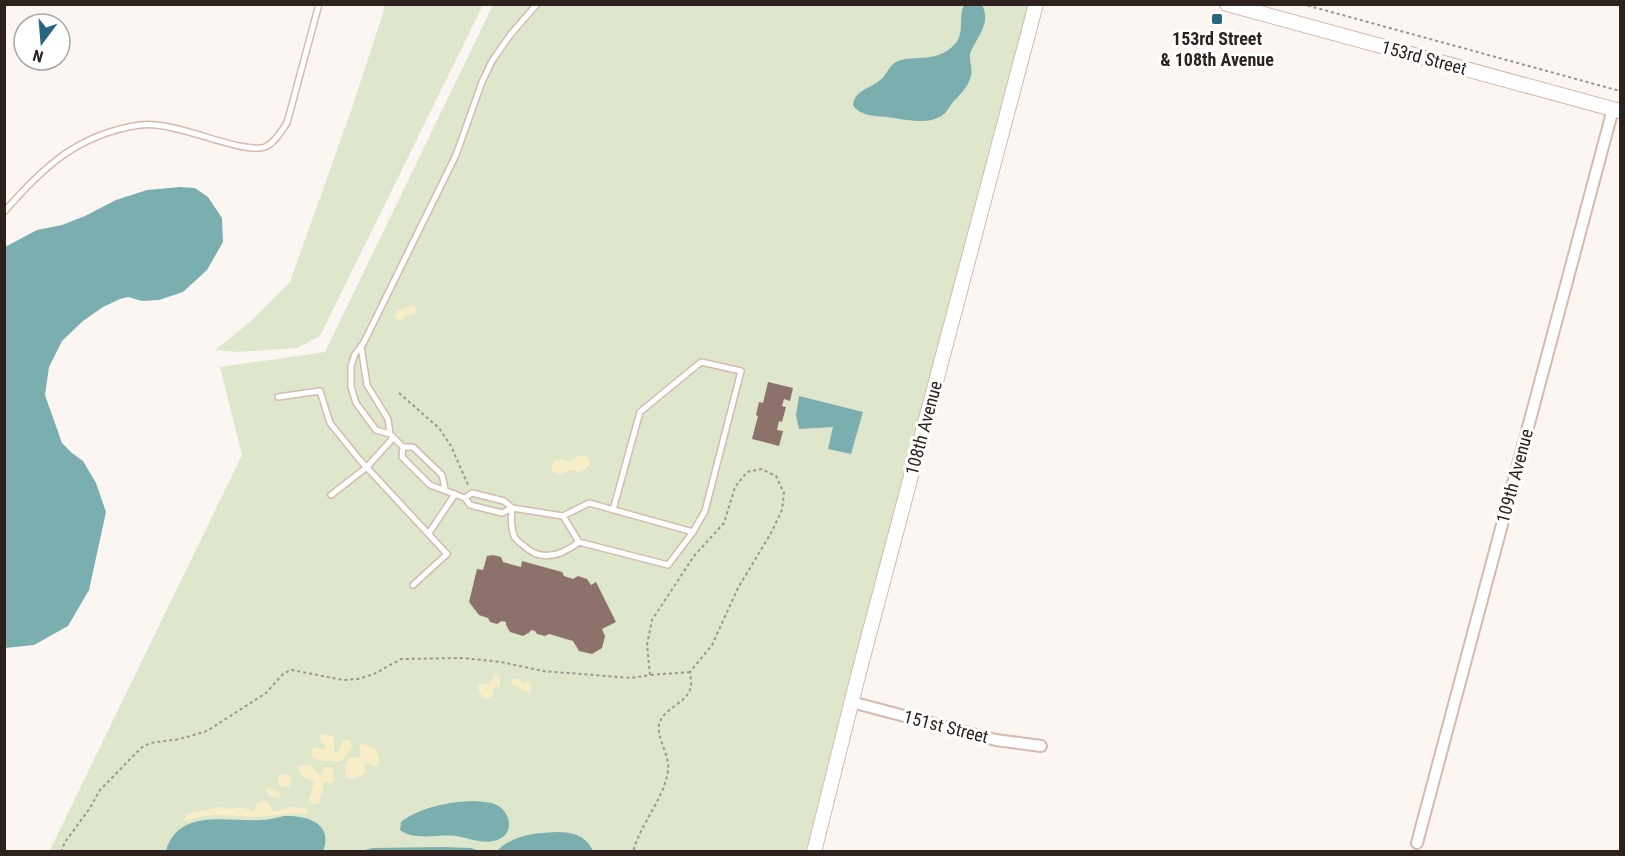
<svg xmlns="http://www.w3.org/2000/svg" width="1625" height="856" font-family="'Roboto Condensed',sans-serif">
<rect width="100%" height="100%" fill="#fcf6f3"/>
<path fill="#dee6cb" d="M384,5H483L320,336L297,348L239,352L215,350L251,321L290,282L352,108L384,10Z
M493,5H1029L806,851L49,852L242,455L220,367L325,352Z"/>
<path fill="#f7eec8" d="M413,305L417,310L415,314L405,316L400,321L395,317L397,311Z
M583,455L589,459L590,465L580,472L569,470L560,476L551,470L554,460L561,459L570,462L576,457Z
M495,675L500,677V686L492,689L493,695L486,700L479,692L478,683L488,685Z
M517,678L523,683L527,681L531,684V689L529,693L512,684V679Z
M321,734L330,735L334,738V753L338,751L343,741L350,740L352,747L344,759L338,762C328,759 320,764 312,756L311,751L315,747L324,749L326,748L324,744L319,739Z
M361,743L376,749L380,762L374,767L366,762L364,765L365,770L364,774L350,780C342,773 344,765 350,758L361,757L359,748Z
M300,765L312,766L319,775L326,767H332L335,780L331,783L323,782L324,792L320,796L319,803L313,804L309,800L314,782L303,777L298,769Z
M278 781a7 7 0 1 1 14 0a7 7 0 1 1-14 0Z
M269,787L280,793L281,799L268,795L266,791Z
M262,800L270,804L272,811H278L286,807L305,808L309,812L306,814C289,812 274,816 257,817C233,817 209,811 186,822L184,820L187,814L221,807L234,809L239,807L254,811L256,804Z"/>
<path fill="#7aaeaf" d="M964,5H982C992,24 976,37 970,54C969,62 973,68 971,76C968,87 962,92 956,99C951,103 949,109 945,113C930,127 904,119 887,117C875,116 860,116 853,105C855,90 869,89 879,81C887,76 888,65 898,61C916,55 938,63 955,44C965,33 958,18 964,5Z
M180,187L195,188L208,197L222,218L223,242L207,270L183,292L159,300L142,301L128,297L120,299L103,307L83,321L62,341L49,367L45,395L62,443L72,453L83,461L96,483L106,512L89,590L68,626L34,645L5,648V247L37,230L62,225L85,216L116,200L147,190Z
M799,396L863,412L851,454L828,449L833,427L799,429L796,415Z
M473,801C482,802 492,801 500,807C512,816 513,835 497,840C484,845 469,838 456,836C439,834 413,841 400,830L401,822C421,807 448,802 473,801Z
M284,816C306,815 334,823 323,851H166C178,808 228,822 260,820C268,820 276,818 284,816Z
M559,832C575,833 586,836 593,851H497C514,834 536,833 559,832Z
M443,847L471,848L480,851H360L373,848Z"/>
<path fill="#8d726c" d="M768,382L793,388L790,401L784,399L782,406L786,407L782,422L779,421L777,430L783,431L779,446L752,439L758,416L756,415L759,402L763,403Z
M493,555L501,557L503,562L521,567L522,561L562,572L564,576L573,579L578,576L587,579L591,585L596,582L616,622L602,629L605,636L602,648L592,654L579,651L573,641L549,634L545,636L537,634L535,631L531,630L530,632L523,636L510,632L506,625V622L502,621L497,624L490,622L488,618L479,615L469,602L477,569L483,570L487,556Z"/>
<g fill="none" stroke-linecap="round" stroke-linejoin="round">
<defs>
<path id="service" d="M4,212C43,167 78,134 140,125C175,120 241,155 265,147C275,143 281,131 287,123L319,4
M361,346L367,385L388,419L390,434
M278,397L320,391L330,423L359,459L447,554L413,585
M403,447L402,457L430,485L465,498L470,505L502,513L512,508
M445,489L442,475L413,447H403L390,434L376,430L356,403L351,387V366L355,354L363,344L456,155L482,82L492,61L511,34L537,4
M331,495L367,467L393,438
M465,498L472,493L504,501L512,508L563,516L589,503L693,532L705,511L741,371L701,362L640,412L613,510
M512,508C511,517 511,527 514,536C516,540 520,543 524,546C542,563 562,555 579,542
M563,516L579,542L668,565L693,532
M429,533L455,494"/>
<path id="minor" d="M851,702L996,740L1041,746
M1417,843L1613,109"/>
<path id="tertiary" d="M1227,4L1620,111
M814,852L858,676L1036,4"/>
</defs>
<use href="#service" stroke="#d5baad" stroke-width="8"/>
<use href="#minor" stroke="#d5baad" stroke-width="14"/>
<use href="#tertiary" stroke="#d5baad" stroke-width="16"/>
<path stroke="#9c9490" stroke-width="2" stroke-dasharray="3 3" stroke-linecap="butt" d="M1302,4L1620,91
M399,393L439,428L451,446L468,485
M651,675L690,672
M61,852L65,842L90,808L100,790L141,748L150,743L180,739L207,731L266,693L284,673L292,670L343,680L358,679L374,674L401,659L463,658L501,662L543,671L631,678L650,675L647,645L652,620L694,556L724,523L735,487L747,472L761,469L776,476L784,493L782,510L771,533L738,588L712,645L690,672C690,676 692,682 691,686C688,704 663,707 659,725C657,740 670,755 668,771C663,801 641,822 633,852"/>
<use href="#service" stroke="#fff" stroke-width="5"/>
<use href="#minor" stroke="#fff" stroke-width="10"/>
<use href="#tertiary" stroke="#fff" stroke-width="14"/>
</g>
<rect fill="#28667d" stroke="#fff" stroke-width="2" x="1211" y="13" width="12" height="12" rx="3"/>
<g text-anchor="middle" stroke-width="6" stroke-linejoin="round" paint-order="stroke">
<g font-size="18" font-weight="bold" fill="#2d221e" stroke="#fff">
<text x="1217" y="45">153rd Street<tspan x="1217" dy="21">&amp; 108th Avenue</tspan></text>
</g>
<g font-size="18" fill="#2d221e" stroke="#fff">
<text transform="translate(1424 58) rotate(15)" y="6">153rd Street</text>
<text transform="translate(924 428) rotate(-75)" y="6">108th Avenue</text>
<text transform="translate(1515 476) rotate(-75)" y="6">109th Avenue</text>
<text transform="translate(946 727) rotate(14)" y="6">151st Street</text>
</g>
</g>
<rect width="1625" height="856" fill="none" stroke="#2d221e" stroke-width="12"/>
<g transform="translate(42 42) rotate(196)"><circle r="28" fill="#ffffff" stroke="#aba7a5" stroke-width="1.5"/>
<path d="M0-4.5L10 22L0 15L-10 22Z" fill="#28667d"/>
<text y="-9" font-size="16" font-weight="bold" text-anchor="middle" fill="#2d221e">N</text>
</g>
</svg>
